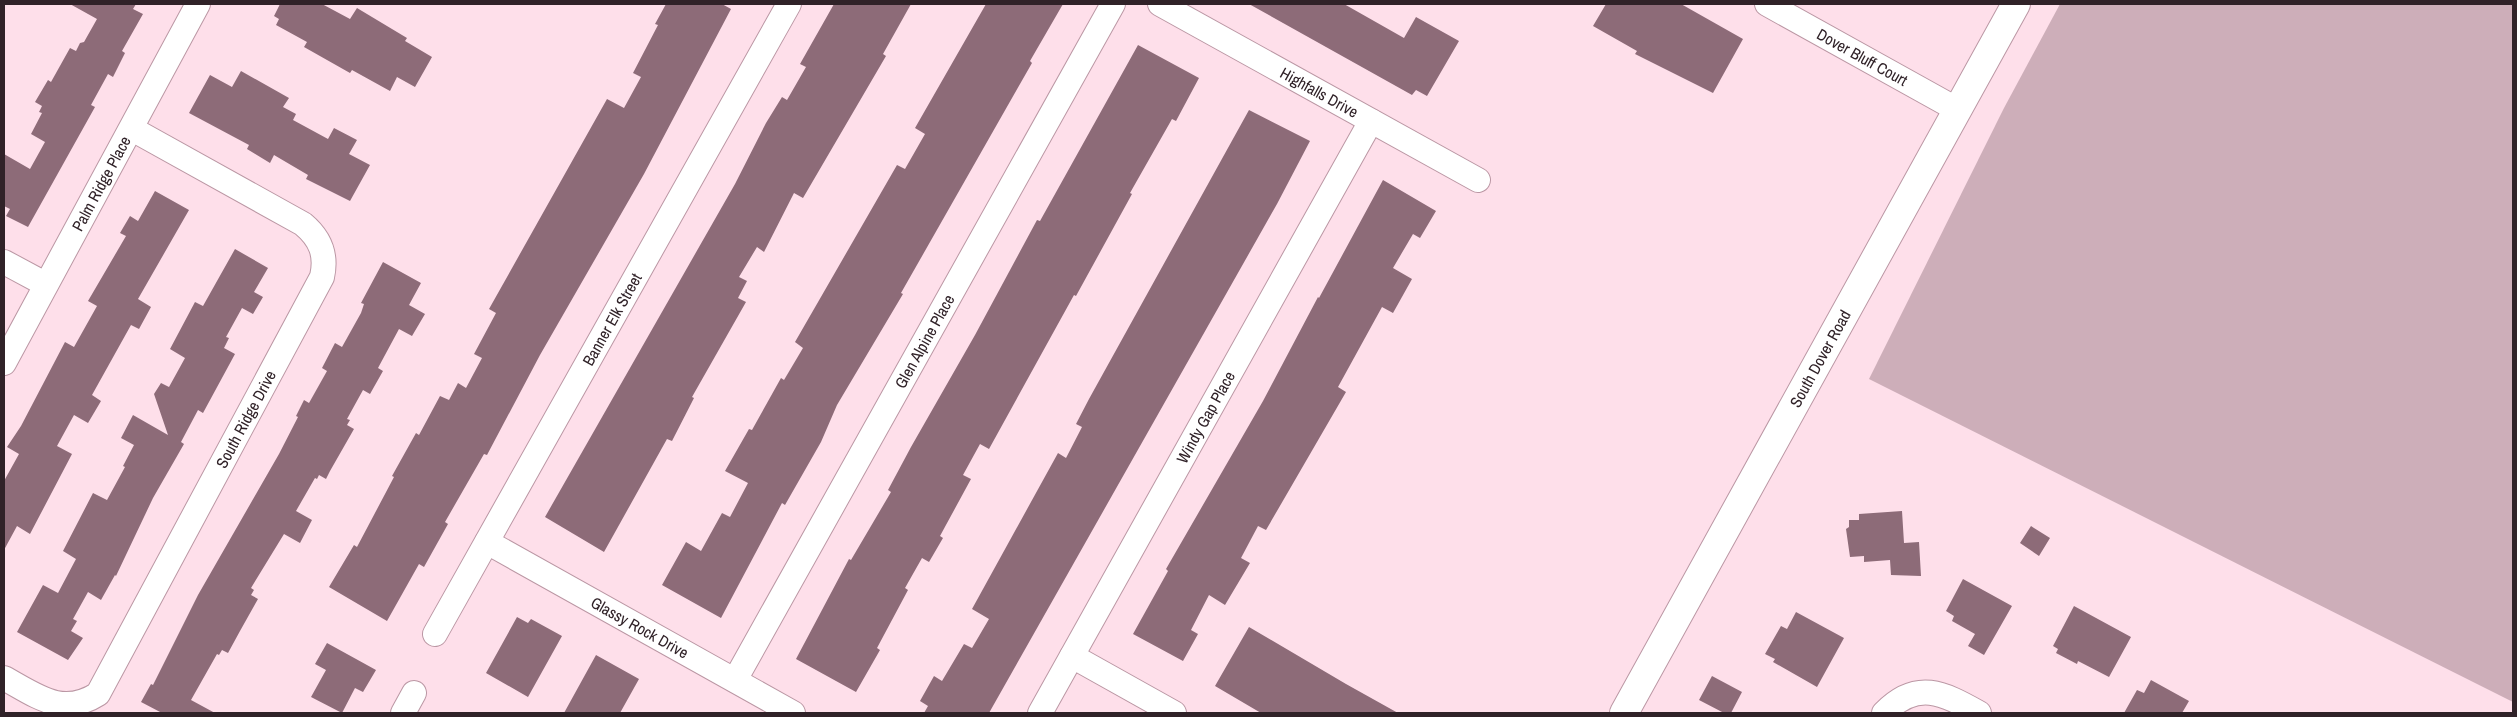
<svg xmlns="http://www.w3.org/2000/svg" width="2517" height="717" font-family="'Archivo Narrow',sans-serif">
<rect width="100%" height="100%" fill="#fedfea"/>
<path fill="#cdaeb9" d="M2060,4H2513V702L1869,379L2004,108Z"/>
<path fill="#8d6b78" d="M70,4H136L133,9L143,14L122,51L125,53L113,77L108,74L91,105L95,107L28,227L6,216L10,209L4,206V154L30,169L45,142L31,134L42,113L39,112L42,106L35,102L48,80L51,82L70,48L76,51L80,43L84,42L97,19Z
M280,4H322L350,19L357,8L407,38L405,41L432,57L415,87L397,77L390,91L352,70L350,73L304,47L307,42L276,25L279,19L274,16Z
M666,4H722L731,9L644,174L540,355L487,455L484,454L445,522L448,524L424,567L419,564L387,621L329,587L354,545L357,547L394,477L392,476L416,433L419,435L440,396L449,400L458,383L466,388L482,358L474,354L496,313L489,309L607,99L624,108L641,77L633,73L658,25L655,24Z
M834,4H911L883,54L886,56L803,198L794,193L764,252L757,247L739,277L747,281L738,298L746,302L692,397L694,398L672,441L667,439L604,552L545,517L735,184L766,123L782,97L787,100L806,67L800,64Z
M986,4H1063L1030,61L1032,63L901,293L903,294L837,405L821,442L785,505L782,503L721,618L662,585L686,542L701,551L722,513L730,517L748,483L725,471L749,429L752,430L781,378L784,380L803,348L795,342L897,165L905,169L925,134L915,128Z
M1249,4H1344L1404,38L1416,17L1459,41L1427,96L1416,90L1412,95Z
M1606,4H1681L1743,39L1713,93L1635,54L1637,51L1593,26Z
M1138,45L1199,78L1176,121L1172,119L1130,193L1132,194L1076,296L1074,295L989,449L980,444L963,475L971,479L940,536L943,538L929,562L922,558L905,588L908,590L877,648L880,650L856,692L796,659L849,559L851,560L891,492L888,490L911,447L975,335L1037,220L1040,221Z
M241,71L289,98L283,107L296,114L293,120L328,139L334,128L357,140L349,154L370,165L350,201L306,179L308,175L274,155L270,163L247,149L249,145L189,113L210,75L232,87Z
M1249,110L1310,141L1277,204L989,713H924L928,706L920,701L934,676L942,681L964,644L972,648L989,619L972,609L1058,453L1066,458L1082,427L1076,424L1089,399Z
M1383,180L1436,211L1420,238L1413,234L1393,268L1412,279L1393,313L1382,307L1338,387L1346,392L1266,530L1258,526L1241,558L1250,563L1225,605L1209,595L1191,630L1198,634L1183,661L1133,634L1168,571L1166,569L1263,401L1318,297L1319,298Z
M155,191L189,210L138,299L151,307L139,329L131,325L92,395L101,401L88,423L74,415L57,446L72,454L30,534L17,526L4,550V481L19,454L7,447L21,426L65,342L74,347L97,306L88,301L126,236L120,233L130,216L138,221Z
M235,249L268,268L254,292L263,297L253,314L242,308L226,337L229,338L224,348L235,354L203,413L198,410L181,442L184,444L153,498L116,576L115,575L101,600L88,592L73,619L77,621L71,631L83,638L68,660L17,632L43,585L58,593L76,559L63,551L93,493L107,500L125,467L123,466L134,445L121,438L133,415L168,435L154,394L161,383L169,387L185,358L170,349L195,302L203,306Z
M383,262L421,283L409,305L425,314L412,336L399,329L378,368L383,371L370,394L363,390L347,419L350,420L347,425L354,429L330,471L326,479L319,475L317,479L315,478L296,511L312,520L300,543L284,534L251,588L254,590L251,595L258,599L240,631L228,653L222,650L219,655L217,654L191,700L215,713H162L141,702L151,684L153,685L198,595L279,454L298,417L296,416L304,400L309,403L327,371L322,368L335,343L342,347L361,313L364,304L361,303Z
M1902,511L1904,543L1919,542L1921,576L1891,575L1890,560L1864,562V556L1850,557L1846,529L1849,527V520H1859V514Z
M2031,526L2050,538L2039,556L2020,543Z
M1963,579L2012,606L1984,655L1968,646L1975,634L1952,621L1954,616L1946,611Z
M2074,606L2131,637L2109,677L2078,661L2077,664L2056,653L2058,649L2053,646Z
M1796,612L1844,638L1817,687L1773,662L1775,659L1765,654L1781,626L1787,629Z
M517,617L528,623L531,619L562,636L528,697L486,673Z
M1249,627L1346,684L1398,713H1261L1215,686Z
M327,643L376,670L363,692L355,688L342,713L311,697L326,670L315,664Z
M596,655L639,679L620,713H564Z
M1712,676L1742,692L1731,713H1724L1699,700Z
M2151,680L2189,701L2182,713H2124L2137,690L2144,693Z"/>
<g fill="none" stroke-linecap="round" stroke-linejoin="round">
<defs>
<g id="street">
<path id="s1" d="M1160,4L1478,180"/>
<path id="s2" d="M1767,4L1958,110"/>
<path d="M4,262L45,284"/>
<path id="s3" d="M4,363L198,4"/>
<path id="s4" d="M487,542L793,713"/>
<path id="s5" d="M435,634L789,4"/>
<path d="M1072,656L1174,713"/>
<path id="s6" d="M4,678C37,696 62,717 98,694L322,277C327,255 321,239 303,224L132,129"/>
<path id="s7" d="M735,680L1113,4"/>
<path d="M403,713L414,693"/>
<path id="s8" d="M1040,713L1371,121"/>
<path d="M1884,713C1917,679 1943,693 1979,713"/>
</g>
<g id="secondary">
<path id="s9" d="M1624,713L2016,4"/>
</g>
</defs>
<use href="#street" stroke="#bb97a4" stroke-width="26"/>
<use href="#secondary" stroke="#bb97a4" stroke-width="30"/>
<use href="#street" stroke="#fff" stroke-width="24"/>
<use href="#secondary" stroke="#fff" stroke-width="28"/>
</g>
<g text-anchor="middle" stroke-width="5" stroke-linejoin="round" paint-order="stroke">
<g font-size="16" fill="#302228" stroke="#fff">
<text dy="6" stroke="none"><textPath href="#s2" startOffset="109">Dover Bluff Court</textPath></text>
<text dy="6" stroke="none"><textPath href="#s1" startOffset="182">Highfalls Drive</textPath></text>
<text dy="6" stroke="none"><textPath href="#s3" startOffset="204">Palm Ridge Place</textPath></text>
<text dy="6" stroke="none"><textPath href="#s5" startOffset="361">Banner Elk Street</textPath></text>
<text dy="6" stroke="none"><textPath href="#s7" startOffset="388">Glen Alpine Place</textPath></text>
<text dy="6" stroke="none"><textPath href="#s9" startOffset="405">South Dover Road</textPath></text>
<text dy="6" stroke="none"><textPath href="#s8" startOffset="339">Windy Gap Place</textPath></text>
<text dy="6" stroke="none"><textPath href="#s6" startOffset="414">South Ridge Drive</textPath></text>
<text dy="6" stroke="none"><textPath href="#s4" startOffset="175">Glassy Rock Drive</textPath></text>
</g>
</g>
<rect width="2517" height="717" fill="none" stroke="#302228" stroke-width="10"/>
</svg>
